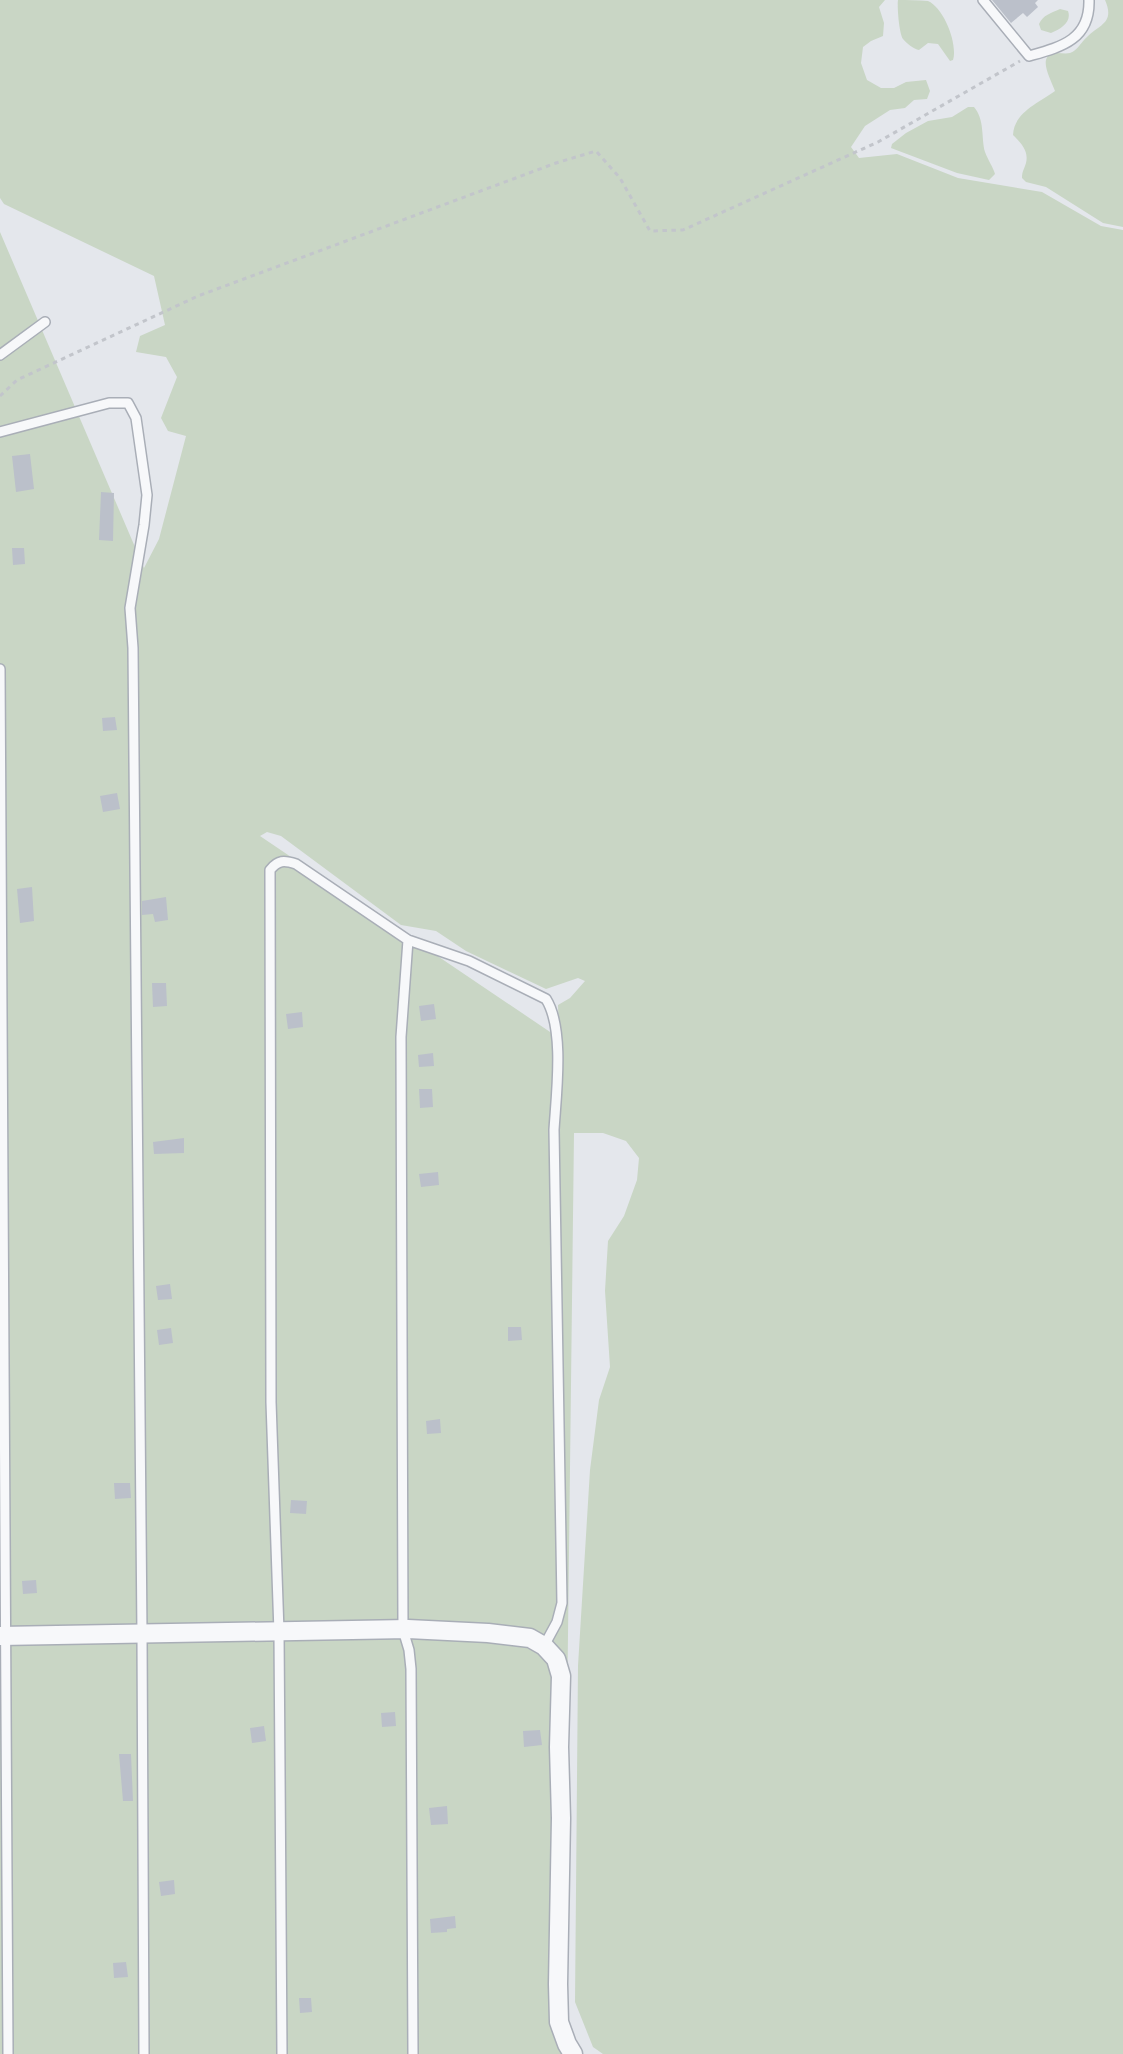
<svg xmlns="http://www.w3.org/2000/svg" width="1123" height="2054" font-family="'IBM Plex Sans',sans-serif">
<rect width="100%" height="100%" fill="#e4e7ec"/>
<path fill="#c9d6c5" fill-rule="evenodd" d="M0,0H885L879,7L884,23L883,36L871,41L863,47L861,63L867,80L881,88H894L906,82L926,80L930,91L927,99L914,100L905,108L890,110L865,126L851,147L859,158L897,154L958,178L1042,192L1101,226L1123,230V2054H603L593,2047L575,2002L578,1666L590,1470L599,1400L610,1367L605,1291L608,1241L624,1216L637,1180L639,1158L626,1141L603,1133H574L563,2054H0V232L144,568L159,539L186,436L168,431L161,418L177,377L166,357L136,352L140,336L165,325L154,276L4,204L0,198ZM267,832L281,836L401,925L436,931L466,951L546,989L578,978L585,981L570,998L558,1005L559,1038L260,836Z
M898,0C907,0 919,0 928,1C944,8 958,44 953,60L950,61L938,44L928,43L919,50C914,49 906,43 903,39C899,33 897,6 898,0Z
M1105,0H1123V227L1103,223L1046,187L1026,182L1022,178C1022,171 1024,170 1026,163C1029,151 1021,143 1013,135C1014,112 1039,103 1055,91C1052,83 1044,68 1046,60C1049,49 1062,55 1070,53C1078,50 1081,42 1087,37C1100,24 1115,23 1105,0Z
M1060,9L1068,11C1072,22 1061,29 1051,33L1041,30L1039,24C1043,15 1051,13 1060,9Z
M968,107H974C985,120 981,137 985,152C988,160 993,167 995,174L989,180L957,173L891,148L892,144L906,133L928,121L952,117Z"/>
<path fill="#bbc0ca" d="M992,0H1038L1035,3L1038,7L1027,17L1023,13L1011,23Z
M30,454L34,489L16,492L12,456Z
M101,492L114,493L113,541L99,540Z
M12,548H24L25,564L13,565Z
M115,717L117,730L103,731L102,718Z
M117,793L120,809L103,812L100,796Z
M32,887L34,921L20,923L17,889Z
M166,897L168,920L155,922L153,914L142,915V901Z
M152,983H166L167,1006L153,1007Z
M434,1004L436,1019L421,1021L419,1006Z
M302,1012L303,1027L288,1029L286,1014Z
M433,1053L434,1066L419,1067L418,1055Z
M419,1089H432L433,1107L420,1108Z
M184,1138V1153L154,1154L153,1142Z
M438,1172L439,1185L421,1187L419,1174Z
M170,1284L172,1299L158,1300L156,1286Z
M508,1327H521L522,1340L508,1341Z
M171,1328L173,1343L159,1345L157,1330Z
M440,1419L441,1433L427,1434L426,1421Z
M114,1483H130L131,1498L115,1499Z
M291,1500L307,1501L306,1514L290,1513Z
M36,1580L37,1593L23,1594L22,1581Z
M395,1712L396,1726L382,1727L381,1713Z
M264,1726L266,1741L252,1743L250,1728Z
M540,1730L542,1745L524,1747L523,1731Z
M119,1754H131L133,1801H123Z
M447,1806L448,1824L431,1825L429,1808Z
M174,1880L175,1894L161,1896L159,1882Z
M455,1916L456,1928L447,1929V1932L431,1933L430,1919Z
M126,1962L128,1977L114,1978L113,1963Z
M299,1998H311L312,2012L300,2013Z"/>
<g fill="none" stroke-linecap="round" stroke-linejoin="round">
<defs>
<path id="service" d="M983,0L1029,56C1061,47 1090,40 1089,0
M0,355L45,322
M0,432L109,403H128L136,418L147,495L144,525L130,608L133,648L142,1634L144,2054
M0,669L8,2054
M408,940L401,1037L403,1630L409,1650L411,1669L413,2054
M282,2054L279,1632L271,1402L270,870C278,860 284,860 296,864L408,940L469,961L546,999C565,1029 556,1096 554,1130L562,1603L557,1622L544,1646"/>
<path id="minor" d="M0,1636L408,1629L488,1633L530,1638L544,1646L556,1659L561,1676L559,1747L561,1818L558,1984L559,2022L567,2044L573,2054"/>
</defs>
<use href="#service" stroke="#a9aeb7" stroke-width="12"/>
<use href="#minor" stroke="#a9aeb7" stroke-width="21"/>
<path stroke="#c2c5cb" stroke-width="3" stroke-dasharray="4.5 4.5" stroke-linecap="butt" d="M0,396L17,380L198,296L556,163L596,151L620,178L650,231L683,230L878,142L1020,61"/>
<use href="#service" stroke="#f7f8fa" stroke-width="9"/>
<use href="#minor" stroke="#f7f8fa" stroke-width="18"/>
</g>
</svg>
